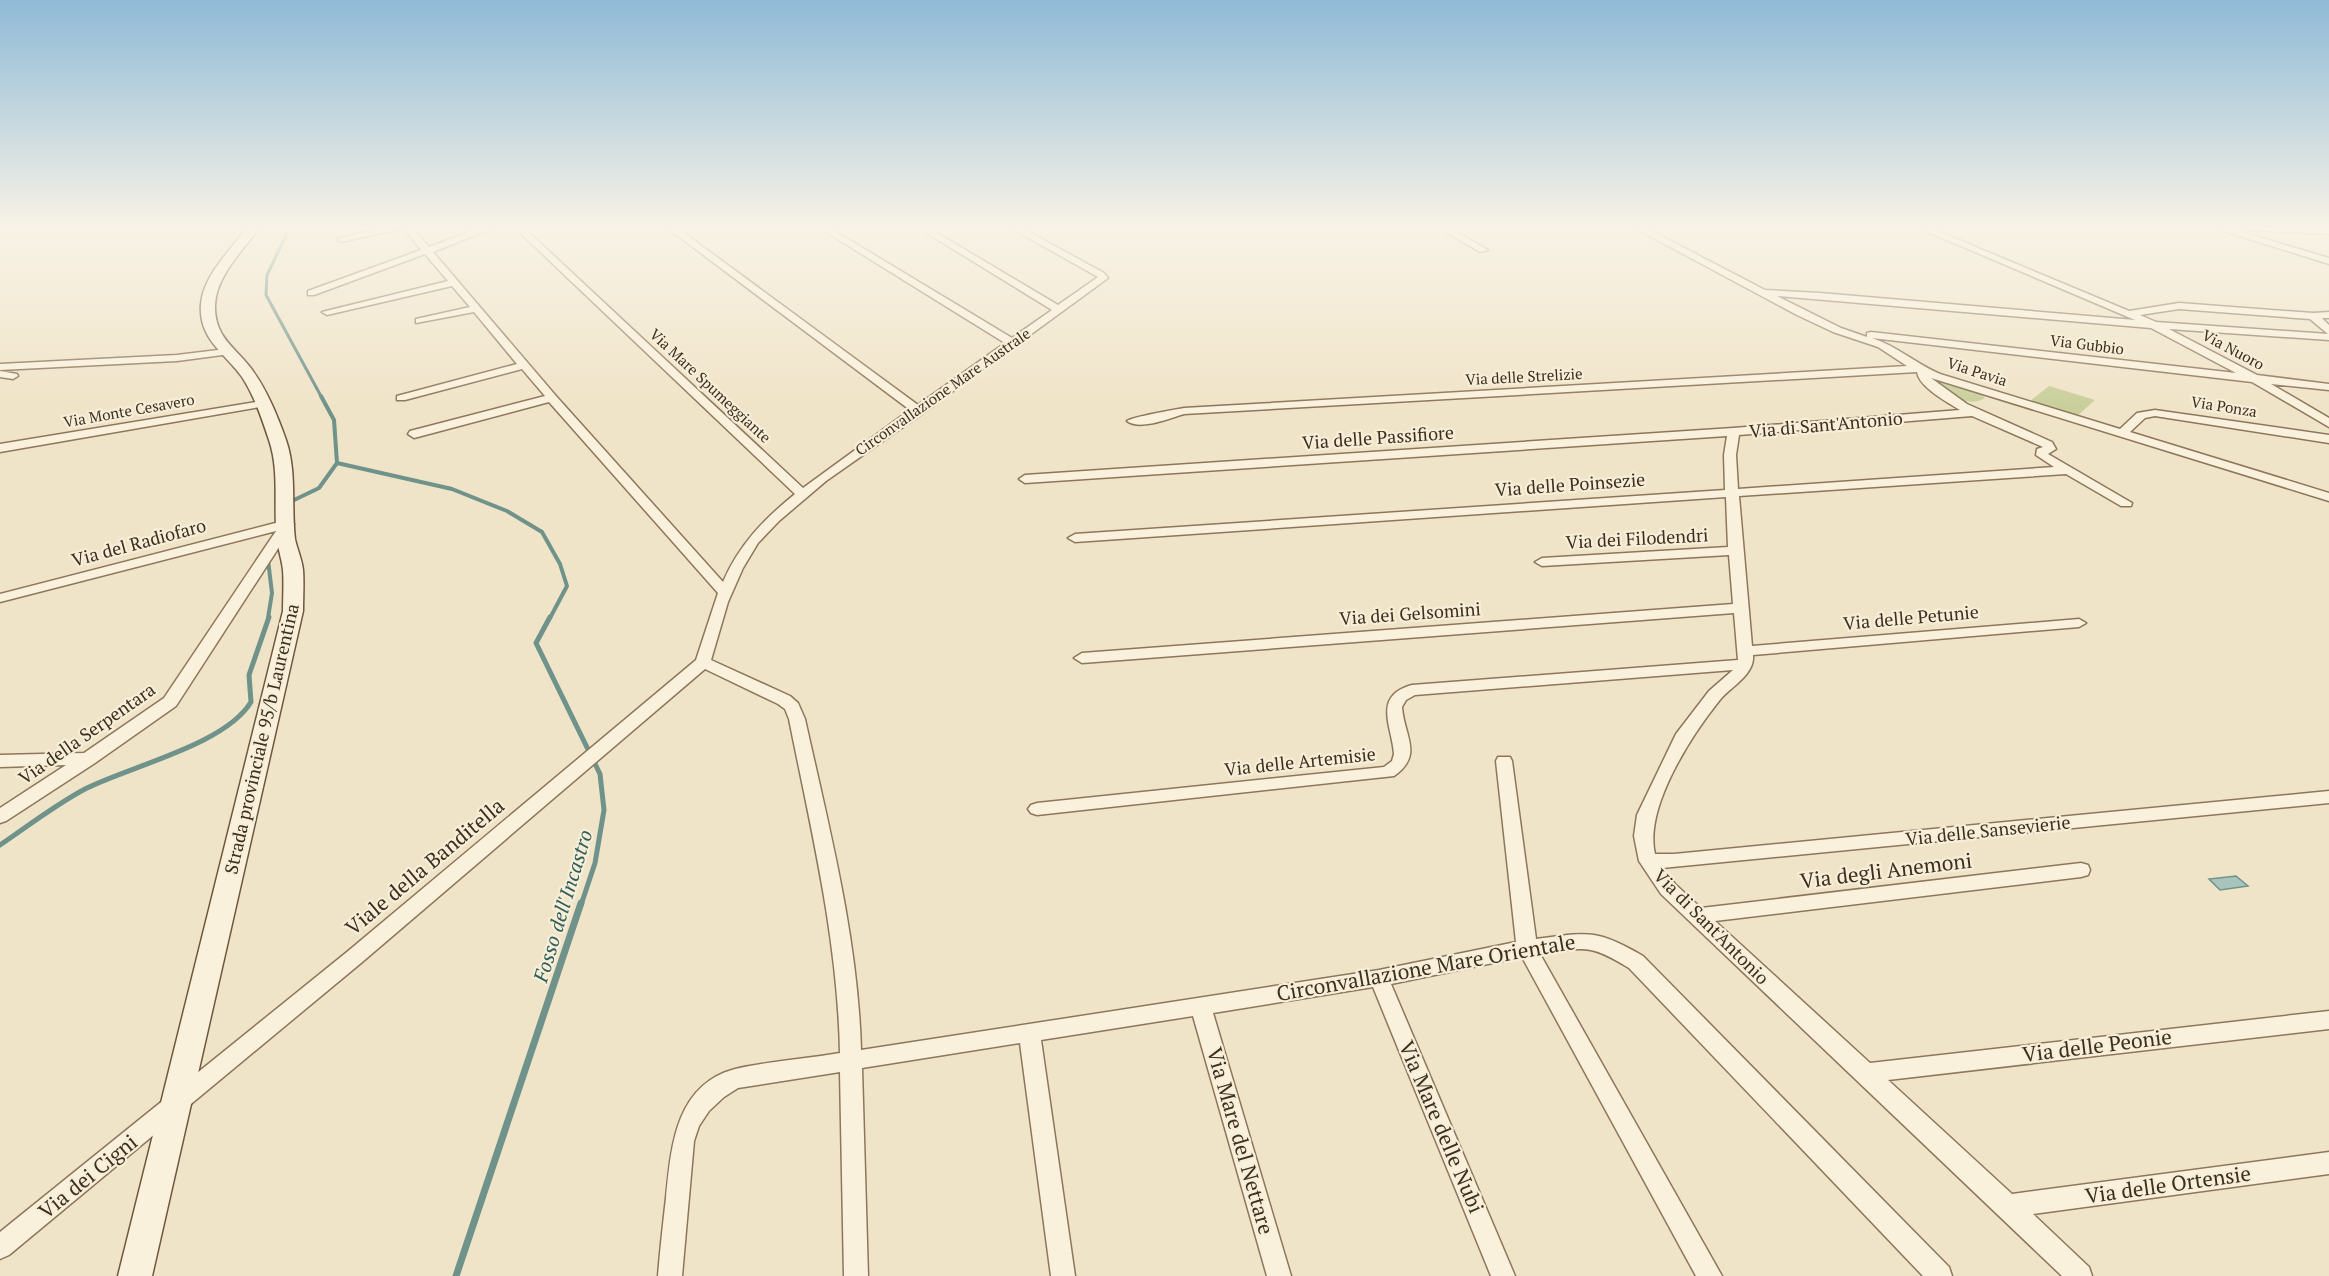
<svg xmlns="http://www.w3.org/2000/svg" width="2329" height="1276" font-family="'PT Serif',serif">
<rect width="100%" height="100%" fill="#f0e4c8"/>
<path fill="#c9cf9b" d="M1940,383C1952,382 1978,388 1985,398C1970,408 1948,396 1940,383Z
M2049,386L2095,400L2076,417L2029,402Z"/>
<path fill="#a9c4bc" stroke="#6f938a" stroke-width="1.5" d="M2236,876L2248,886L2220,890L2209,879Z"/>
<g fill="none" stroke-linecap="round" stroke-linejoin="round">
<path stroke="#6f938a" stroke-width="3" d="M290,227L267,275L266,295L322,398"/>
<path stroke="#6f938a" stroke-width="4" d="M321,396L334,420L337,463L452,489L507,511L542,532L560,564L567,586L550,618
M290,502L319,488L337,463
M268,560L272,593L268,618"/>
<path stroke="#6f938a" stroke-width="5" d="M550,617L536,643L600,774L604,810L595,863L581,905
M0,845C28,826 55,805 85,789C130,766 225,745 251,702L249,675L269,617"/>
<path stroke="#6f938a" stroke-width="7" d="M456,1276L581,903"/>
<defs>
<path id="street" d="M386,227H412L429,247L483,227H496L433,252L556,396L723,582C739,545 764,519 795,494L514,227H523L803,488L910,410L666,227H676L918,405L1005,343L818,227H828L1012,338L1052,310L917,227H927L1058,305L1098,277L1009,227H1020L1104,273L1108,278L923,413L826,481L779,521L758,543L743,568L728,602L711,660L790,696L798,703L805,719C829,828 858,938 861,1050L1379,970L1516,942L1496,761L1498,757H1510L1512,761L1536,939C1588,932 1597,929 1643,956L1949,1267L1952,1276H1923L1629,968C1590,944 1585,947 1540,954L1722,1276H1696L1522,957L1391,984L1515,1276H1491L1373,987L1213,1013L1291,1276H1267L1193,1016L1041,1040L1075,1276H1051L1020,1043L862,1068L868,1276H844L840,1072L738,1088L724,1097L709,1111L699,1126L694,1141L682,1276H658C660,1250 663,1224 666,1198C671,1148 675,1085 735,1069C769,1061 806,1059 840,1053C838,940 811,829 789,719L785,709L778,704L705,669L361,963L9,1255L0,1259V1232L347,952L696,660L718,593L549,402L414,438L408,434L410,431L545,396L522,369L405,400H397V396L517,364L474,312L416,323V319L470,307L452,286L327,315L322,312L448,281L425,254L314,295H308V291L421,250L404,228L341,242L337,239Z
M1437,227H1448L1488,250L1480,252Z
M1633,227H1644L1765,290L1820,293L2135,320L1916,227H1928L2129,311L2179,303L2313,313L2329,312V318H2322L2329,325V340L2169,329L2257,375L2329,384V390L2271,384L2329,418V427L2252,382L1872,338C1897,346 1916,364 1940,374L2120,429L2137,413L2155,410L2329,435V443L2155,416L2145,418L2130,432L2329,493V501L1931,378L1967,404L2052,442L2056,449L2048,454L2132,503L2131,506H2121L2066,474L1739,496L1752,646L2079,619L2086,623L2079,627L1753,655C1755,675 1730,687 1719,701C1691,736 1644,808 1655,854H1674L2329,791V803L1662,868L1675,884L1701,908L2081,863L2088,865L2090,870L2088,875L2081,877L1715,921L1870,1063L2329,1011V1029L1888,1080L2012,1194L2329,1152V1174L2033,1214L2089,1267L2092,1276H2062L1661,894L1639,861L1634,836L1637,815L1676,734L1709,691L1733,670L1415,695L1406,700L1402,707C1404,736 1424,755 1394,776L1037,815L1031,813L1028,809L1031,805L1037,803L1384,767L1392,761L1394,754C1392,726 1372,696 1412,685L1738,660L1734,613L1082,663L1074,658L1082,653L1733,604L1729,555L1542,566L1535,562L1542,558L1728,547L1726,497L1075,542L1068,538L1075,534L1725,490L1724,455L1727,436L1025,483L1019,479L1025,475L1733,428L1960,410C1947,402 1919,387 1917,372L1184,414C1170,418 1140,431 1127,421C1132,417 1173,410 1184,408L1907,366L1878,347L1833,332L1797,315ZM1777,296L2151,328L2236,373L1871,332L1867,333V337L1841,328ZM2179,309L2310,319L2328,334L2156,322L2140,315ZM1972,416L2043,447L2037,449L2036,455L2054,467L1738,489L1736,455L1739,435Z
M2211,227H2225L2329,258V264Z
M2245,227L2329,228V234L2249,230Z
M226,349L230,350V354L177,361L0,370V364L177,355Z
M0,371L17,374L18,376L13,379L0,377Z
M262,401L266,402V406L0,452V444Z
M287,520L294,524L176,706L95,763L6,821L0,823V808L66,765L0,767V755L84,753L164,698L276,531L0,602V594Z"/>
<path id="secondary" d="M248,227H260C244,249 216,276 215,305C214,340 239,349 255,374C268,393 278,417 286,440C297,472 291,506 295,539C297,549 302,559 303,570C304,583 303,598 303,611L152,1276H118L283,611C283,598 284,583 283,570C282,560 278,549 277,539C273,506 280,472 269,440C262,419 254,395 242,377C225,353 198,339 201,304C203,276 231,249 248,227Z"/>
</defs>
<use href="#street" stroke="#8d765c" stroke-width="3"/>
<use href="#secondary" stroke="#6f573f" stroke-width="3"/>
<use href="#street" fill="#faf1dc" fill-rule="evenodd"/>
<use href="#secondary" fill="#faf1dc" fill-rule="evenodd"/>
</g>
<linearGradient id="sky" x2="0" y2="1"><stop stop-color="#8fbad6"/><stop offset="0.56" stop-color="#f8f3e6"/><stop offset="1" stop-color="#f8f3e6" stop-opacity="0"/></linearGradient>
<rect width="2329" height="406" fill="url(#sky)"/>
<g text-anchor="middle" stroke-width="4.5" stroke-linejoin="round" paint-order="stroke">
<g font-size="15" fill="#3d2e20" stroke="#f7eed8">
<text transform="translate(2087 345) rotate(7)" y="5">Via Gubbio</text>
<text transform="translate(2233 350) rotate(28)" y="5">Via Nuoro</text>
<text transform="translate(1977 372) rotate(18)" y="5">Via Pavia</text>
<text transform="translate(1524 377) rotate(-3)" y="5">Via delle Strelizie</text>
<text transform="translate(710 386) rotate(43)" y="5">Via Mare Spumeggiante</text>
<text transform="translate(943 392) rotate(-35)" y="5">Circonvallazione Mare Australe</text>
<text transform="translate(2224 407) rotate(9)" y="5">Via Ponza</text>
<text transform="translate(129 411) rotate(-10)" y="5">Via Monte Cesavero</text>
</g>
<g font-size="18" fill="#3d2e20" stroke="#f7eed8">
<text transform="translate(1826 425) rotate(-5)" y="6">Via di Sant'Antonio</text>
<text transform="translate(1378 438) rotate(-4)" y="6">Via delle Passifiore</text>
<text transform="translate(1570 485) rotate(-4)" y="6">Via delle Poinsezie</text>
<text transform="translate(1637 539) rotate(-3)" y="6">Via dei Filodendri</text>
<text transform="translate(139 543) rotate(-15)" y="6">Via del Radiofaro</text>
<text transform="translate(1410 614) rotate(-4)" y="6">Via dei Gelsomini</text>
<text transform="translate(1911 618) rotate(-5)" y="6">Via delle Petunie</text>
<text transform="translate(87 734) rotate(-35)" y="6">Via della Serpentara</text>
<text transform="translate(262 739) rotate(-77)" y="6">Strada provinciale 95/b Laurentina</text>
<text transform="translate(1300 762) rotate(-6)" y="6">Via delle Artemisie</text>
<text transform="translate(1988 831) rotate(-6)" y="6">Via delle Sansevierie</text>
<text transform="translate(1711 927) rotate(45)" y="6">Via di Sant'Antonio</text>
</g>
<g font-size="20" font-style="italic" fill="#2f5d5a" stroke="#f7eed8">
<text transform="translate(563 906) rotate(-73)" y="7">Fosso dell'Incastro</text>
</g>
<g font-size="21" fill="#3d2e20" stroke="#f7eed8">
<text transform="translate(425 867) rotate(-40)" y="7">Viale della Banditella</text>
<text transform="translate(1886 871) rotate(-7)" y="7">Via degli Anemoni</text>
<text transform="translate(1426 968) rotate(-10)" y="7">Circonvallazione Mare Orientale</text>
<text transform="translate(2097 1046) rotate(-7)" y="7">Via delle Peonie</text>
<text transform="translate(1441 1127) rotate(67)" y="7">Via Mare delle Nubi</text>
<text transform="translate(1240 1141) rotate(74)" y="7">Via Mare del Nettare</text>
<text transform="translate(88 1177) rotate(-39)" y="7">Via dei Cigni</text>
<text transform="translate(2168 1185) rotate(-8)" y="7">Via delle Ortensie</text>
</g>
</g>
</svg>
